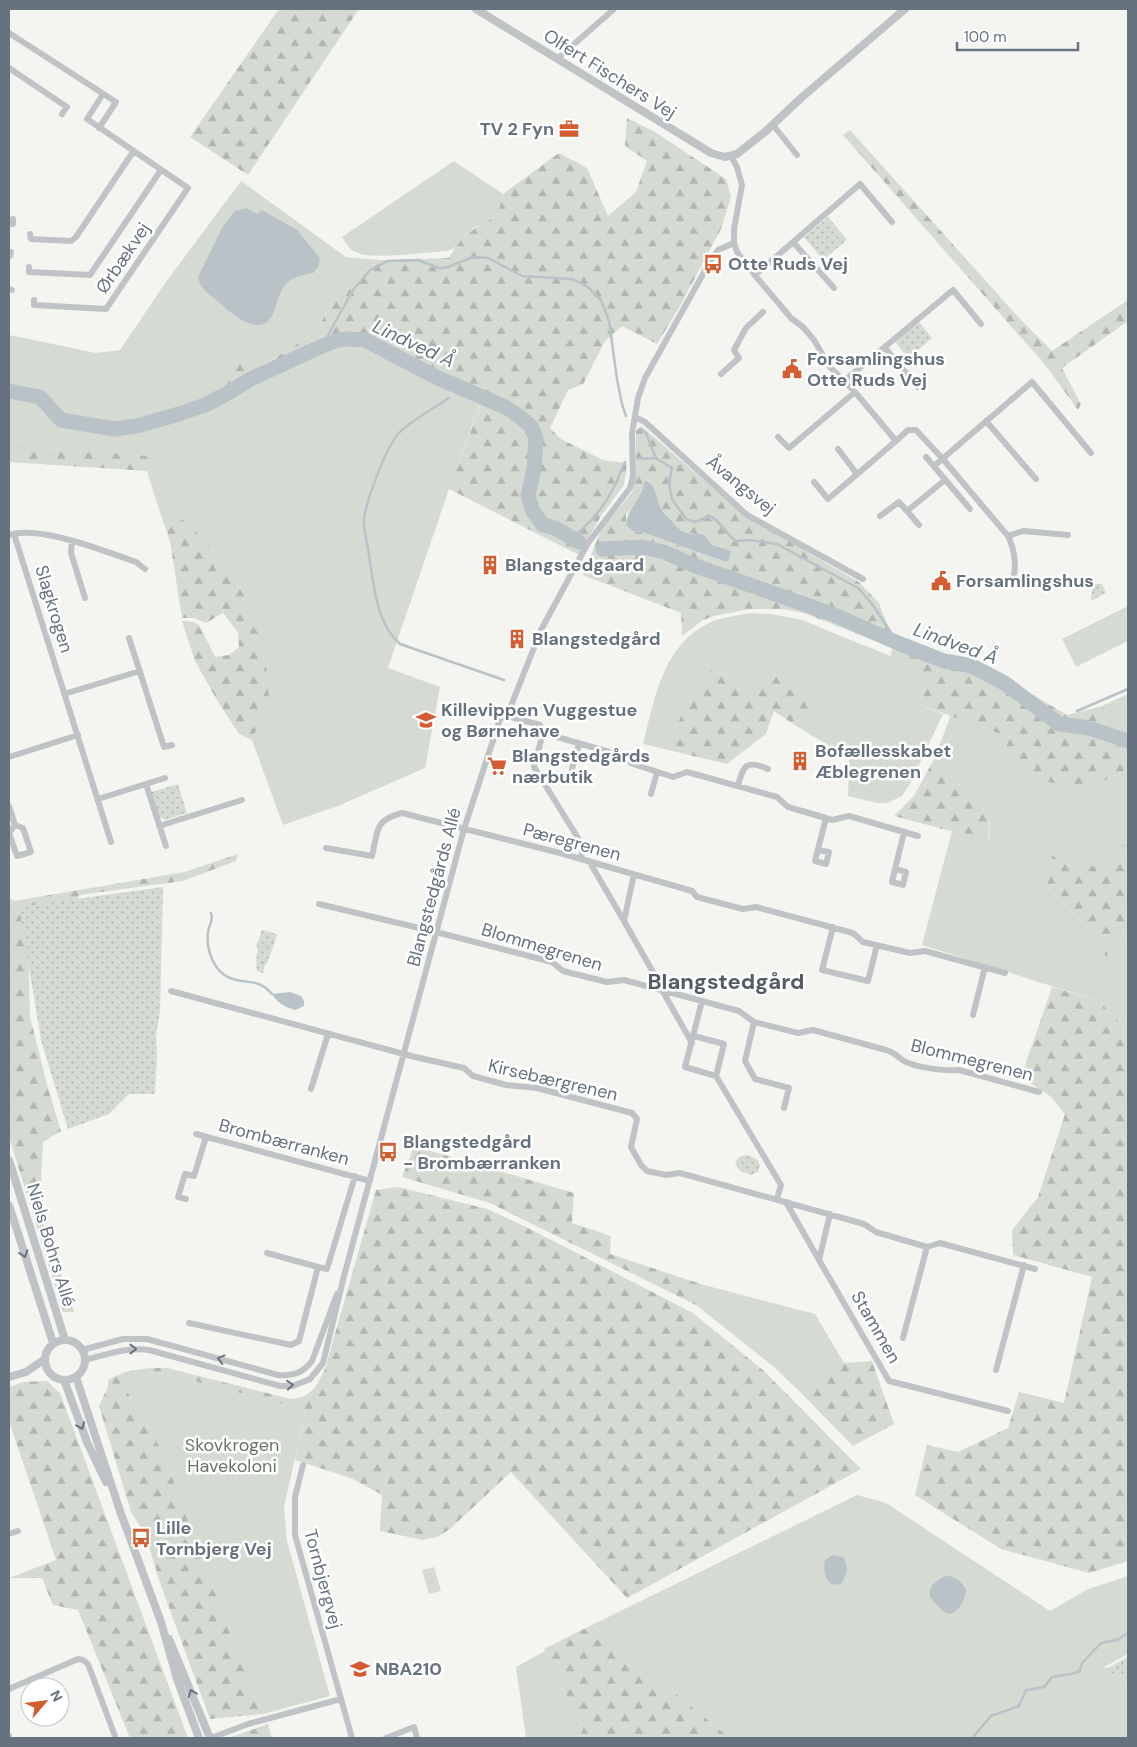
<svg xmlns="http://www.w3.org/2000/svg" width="1137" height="1747" font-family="'DM Sans',sans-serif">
<defs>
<pattern id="forest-firs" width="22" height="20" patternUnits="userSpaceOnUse" patternTransform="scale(1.25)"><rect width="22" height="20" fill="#d5dbd2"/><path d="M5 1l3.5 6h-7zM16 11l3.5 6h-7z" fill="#b1b6b0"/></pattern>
<pattern id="park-dots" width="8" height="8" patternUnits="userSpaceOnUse" patternTransform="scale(1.25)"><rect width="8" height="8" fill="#d5dbd2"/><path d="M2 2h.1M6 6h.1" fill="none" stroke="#b1b6b0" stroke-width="1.8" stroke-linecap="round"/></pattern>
</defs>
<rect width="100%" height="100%" fill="#f4f4f1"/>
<path fill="#d5dbd2" d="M454,161L503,194L497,216L472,229L453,249L447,251C426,252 375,260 358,253C350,251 346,243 342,237Z
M241,181L346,257L379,260L339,289L316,332L263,365L229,394L335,345L371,346L408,371L481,402L449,489L388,668L440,687L425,768L338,806L283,825L252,740L269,700L245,596L211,547L187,522L158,506L147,471L162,457L9,445V335L96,353L120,350L166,282Z
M1128,606V641L1076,667L1062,639Z
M750,613L771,614L802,620L890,656L933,677L918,704L943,714L911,782L902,796L887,803H877L848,796L849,758L793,724L820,706L796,682L770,675L749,689L711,669L697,685L664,749L643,744C655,699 662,646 709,623C721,617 736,616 750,613Z
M1128,694V742L1102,706Z
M951,715L1010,737L1085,790L1128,769V841L1124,843L1111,871L1052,857L1046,886L1089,929L1106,957L1128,926V1031L1099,1001L922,945L952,831L989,841L990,817L934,759Z
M704,1285L815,1314L844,1363L799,1391L774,1367L696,1305Z
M151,1373L174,1376L306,1410L284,1507L287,1541L330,1696L263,1714L200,1555L164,1454L124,1386Z
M857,1495L886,1503L1050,1611L1088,1589L1128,1576V1654L1104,1667L1128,1683V1738H730L592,1625Z
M434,1567L441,1591L429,1594L422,1570Z
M545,1651L583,1729L579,1738H526L516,1667Z"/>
<path fill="url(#forest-firs)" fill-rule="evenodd" d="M279,9H359L248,175L190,137Z
M627,118L655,132L726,179L731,197L721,229L679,308L657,344L622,326L605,341L583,384L568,390L550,428L561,439L603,460L627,463L624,485L601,516L579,555L449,489L481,403L408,371L371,346L335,345L270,374L246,390L228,394V377L233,355L264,365L316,332L339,289L379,260L449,258C462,234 474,228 497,216L503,194L559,153L587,168L608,216L636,192L647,161L625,146Z
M850,130L1020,319L1052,351L1128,300V321L1062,368L1081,404L1078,410L1046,366L843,135Z
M641,426L747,517L859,582L879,603L895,645L963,670L986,667L1067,715L1102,706L1128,740V769L1085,790L1027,777L1006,750L1009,737L918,704L933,677L890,656L893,648L804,613L782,609H750L714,616L703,620L682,636L681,613L583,575L601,530L633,491L636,471V431ZM646,480C657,485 656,497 660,506C662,511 667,515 670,519C682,533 684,534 703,534L726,562L642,532L632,531L626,525V515L644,491Z
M9,445L163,457L147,471L9,462Z
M158,506L187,522L211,547L245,596L264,641L269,700L252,740L239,734L217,700L195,661L182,621L193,622L199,625L215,657L229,655L239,647L238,632L223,613L206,623L194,618H182L170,541Z
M711,669L749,689L770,675L796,682L821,706L793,724L774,711L766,734L727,764L664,749L697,685Z
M934,759L990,817L988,841L894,816L914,796Z
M1128,841V926L1106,957L1089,929L1046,886L1052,856L1111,871L1124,843Z
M238,854L236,861L183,881L79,895L75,910L27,913L30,1017L48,1088L61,1131L43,1142L41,1179L44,1227L74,1312H63L9,1137V898L14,901L185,872Z
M1052,987L1099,1001L1128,1031V1561L1089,1573L1001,1549L915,1495L927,1445L958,1452L1008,1428L1019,1392L1064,1403L1092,1277L1013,1255L1012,1230L1038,1197L1065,1114L1050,1096L1021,1077Z
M414,1146L574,1193L572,1223L611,1236L610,1254L704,1285L696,1305L490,1203L402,1177Z
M398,1187L487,1209L526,1227L693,1313L764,1371L861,1469L627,1598L511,1472L450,1529L437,1537L423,1540L380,1531L382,1495L351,1478L295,1460L306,1410L174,1376L151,1373L124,1386L164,1454L200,1555L263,1714L210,1719L160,1583L145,1534L131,1512L99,1406L108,1387V1380C126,1369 146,1368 167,1368L291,1399C313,1397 316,1386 325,1369L376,1190Z
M872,1361L894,1424L853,1446L799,1391L844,1363Z
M47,1381L60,1393L188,1738H130L78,1610L53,1605L42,1578H9L56,1560L9,1421V1387L23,1382Z
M592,1625L730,1738H579L583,1729L544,1649Z
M268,1724L272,1738H228Z"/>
<path fill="url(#park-dots)" d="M828,217L847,240L823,260L804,237Z
M919,322L932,338L909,358L895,342Z
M1093,584H1102L1106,593L1091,601Z
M178,784L187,813L165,820L159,817L151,792Z
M163,887L160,1011L156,1036L157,1053L155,1094H129L109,1114L68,1129L41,1040L19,907Z
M262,930L277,934C275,945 270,953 267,964H265L263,973L257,971C256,964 256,956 258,948L256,946Z
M748,1155L758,1160L760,1167L758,1172L751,1175L740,1171L735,1163C737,1157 742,1155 748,1155Z
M1128,1657V1683L1106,1669Z"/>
<path fill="#b9c3c7" d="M246,208L257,214L262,210L297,230L320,258L318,267L313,273C304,275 292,277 285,285C279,292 277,305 273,314C262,338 235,317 222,305C212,296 200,290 198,277L223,226L235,211Z
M645,480C657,485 656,496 660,506C662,511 666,515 670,519C682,533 684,534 703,534L712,545L731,551L729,560L726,562L642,532L632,531L626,525C627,506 643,500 645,480Z
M290,992L301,996L304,1001V1006L295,1010C284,1007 278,1003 272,994Z
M833,1555L843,1557C849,1566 847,1574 842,1583C827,1590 822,1572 825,1560Z
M945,1576C954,1575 963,1582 966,1590C966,1598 957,1618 946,1613C940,1610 935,1602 930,1597C928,1586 936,1581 945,1576Z"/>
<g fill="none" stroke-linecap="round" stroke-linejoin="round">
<path stroke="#b9c3c7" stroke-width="2.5" d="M322,346L353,290L370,270L388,261L418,260L439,268H445L473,257L488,258L522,276L572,279L588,287L601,300L609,321L617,379L622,404L626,416
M449,398C436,407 409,422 399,433C387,446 364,504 364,522C364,533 368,545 369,556C374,586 376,623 400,644L504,680
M640,429L646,433L656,458
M640,459L656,458L672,468L669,483L672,499L686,519L695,522L710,516C717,519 728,534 735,541L750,540L777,544L858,588L872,604L898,643
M571,538C589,525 604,507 614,487C619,479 620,470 625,462
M1077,711L1128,689
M211,913C214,921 209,924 208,932C206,949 213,971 230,978C247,985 257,977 272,994
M972,1738L991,1716L1019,1706L1026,1690L1044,1687L1052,1677L1071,1674L1080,1671L1082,1663L1101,1643L1117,1640L1128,1633"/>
<path stroke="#b9c3c7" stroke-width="15" d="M9,391L40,397L61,420L114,429L137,426L179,414L205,405L226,394L251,379L322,346L338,340L349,339L365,340L436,377L505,407L516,414L531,426L536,438L534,469L528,496L533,511L543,525L555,528L579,542
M603,549L642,547L664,552L693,565L832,614L898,643L944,661L972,666L1006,684L1059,724L1089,728L1128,741"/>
<path stroke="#c0c3c6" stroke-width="6" d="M9,33L116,102L99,128
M557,59L614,9
M9,68L67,107L62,114
M773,125L797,155
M731,156L737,167L742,185L734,229V243L737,252L748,267L791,318L803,327L814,340L829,366L855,392L896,441L908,430H916L942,458L1008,536L1023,531L1068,535
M9,224H13V219
M30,234L31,239L71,241L76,237L133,152
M793,242L834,288
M9,256H10L11,252
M29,267V272L90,275L161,170
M755,275L860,184L892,222
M9,289L12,290
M34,300V305L106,309L188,188L87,119L103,94
M885,348L918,387
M721,374L739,358L734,350L746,328L763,312
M844,381L953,290L981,324
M635,417L645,422L747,515L863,579
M986,421L1036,479
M778,437L789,448L855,392
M838,449L857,474
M926,457L970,509
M934,466L1032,382L1091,453
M814,482L828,499L896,441
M880,516L899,502L907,511
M919,525L907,511L945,480
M14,534L111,842
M9,535C40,525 104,551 136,562L145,569
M1008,536C1016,553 1016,566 1013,584
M72,541L71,553L85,598
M129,638L164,747L172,745
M64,694L140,671
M507,716L540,725L543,733L534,767L583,846L581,859
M543,733L620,755L633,764L673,777L687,772L777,797L788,807L826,818L832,820L849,816L918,836
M9,757L78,735
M572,769L579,744
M146,784L166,846
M738,786C743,766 746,759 768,769
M651,794L657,772
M98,799L165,778
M9,806L15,825
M15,825L23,828L31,852L17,856L9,833Z
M159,826L242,800
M326,848L372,856C378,831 374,820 402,813L560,853L692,891L697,897L743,909L756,907L853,933L863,942L910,953L925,951L1005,973
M818,850L829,852L826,864L815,861L826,818
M589,861L624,921
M895,869L906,872L903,885L892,882L904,832
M634,874L624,921L654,974L653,988
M319,904L444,934L552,962L563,971L607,982L624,980L739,1011L754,1022L798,1033L813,1030L886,1050C895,1052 899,1059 906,1062C920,1068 943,1071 959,1070L1039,1092
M833,927L822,970L868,981L877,945
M662,990L692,1043
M171,991L411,1056L464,1068L473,1076L506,1085L537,1088L632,1113L637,1119L631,1147L641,1165L647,1171L666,1175L680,1173L864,1224L876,1232L927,1247L940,1243L1035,1269
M702,1001L685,1067L716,1076L781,1185L777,1199
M973,1015L985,967
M754,1022L745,1061L755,1079L789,1088L784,1108
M694,1036L724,1044L716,1076
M311,1089L328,1034
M196,1134L370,1181
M186,1199L178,1197L185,1174L194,1176L206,1137
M786,1202L819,1260
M830,1214L819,1260L889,1381L1008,1411
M267,1253L318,1267
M189,1323L291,1345L299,1341L318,1267L327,1269L355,1176
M903,1338L927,1247
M82,1350L123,1339H147L278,1375C294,1376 303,1373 312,1361L337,1294
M85,1360C109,1354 125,1347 149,1350L280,1386H293L310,1379L323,1363L344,1276L464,829L500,719L507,716L541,630L588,543L630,488L633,476L632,434L638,398L645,378L712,258L718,250L734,243
M996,1370L1024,1265
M303,1465L295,1497V1535L352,1738
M9,1534L18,1531
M9,1689L78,1659L83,1660L88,1664L115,1736
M9,1736V1738
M211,1738L248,1724L341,1699
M386,1738L414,1727L417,1738"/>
<path stroke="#c0c3c6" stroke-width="8" d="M476,9L711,153L725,157L737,154L766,131L801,98L905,9
M9,1160L65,1340
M9,1205L53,1343
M45 1360a20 20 0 1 1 40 0a20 20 0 1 1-40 0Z
M9,1377L26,1372L45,1359
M76,1377L120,1511L161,1622L177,1679L199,1738
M64,1380L87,1442L106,1482
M169,1639L210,1738"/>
</g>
<defs><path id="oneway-chevron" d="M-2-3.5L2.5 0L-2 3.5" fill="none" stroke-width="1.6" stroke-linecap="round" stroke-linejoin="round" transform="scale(1.25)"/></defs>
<g stroke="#66737f">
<use href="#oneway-chevron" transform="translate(24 1254) rotate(72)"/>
<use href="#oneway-chevron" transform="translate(133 1349)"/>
<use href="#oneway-chevron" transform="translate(221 1359) rotate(-165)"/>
<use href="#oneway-chevron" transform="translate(290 1385) rotate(-5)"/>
<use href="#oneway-chevron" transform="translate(81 1426) rotate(69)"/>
<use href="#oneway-chevron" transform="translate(192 1693) rotate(-111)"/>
</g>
<defs>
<symbol id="office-bare" viewBox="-9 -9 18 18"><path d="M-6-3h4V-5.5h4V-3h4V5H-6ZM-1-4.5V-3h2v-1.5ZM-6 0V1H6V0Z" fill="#d35c31" stroke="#fff" stroke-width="2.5" paint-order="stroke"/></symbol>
<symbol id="bus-bare" viewBox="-9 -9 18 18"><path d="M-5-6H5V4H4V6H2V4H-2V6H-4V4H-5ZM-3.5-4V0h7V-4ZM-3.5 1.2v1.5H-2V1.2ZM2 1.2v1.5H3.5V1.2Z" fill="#d35c31" stroke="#fff" stroke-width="2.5" paint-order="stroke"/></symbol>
<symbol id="civic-bare" viewBox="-9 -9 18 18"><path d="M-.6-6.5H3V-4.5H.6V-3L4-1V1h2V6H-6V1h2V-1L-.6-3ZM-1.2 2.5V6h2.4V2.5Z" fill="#d35c31" stroke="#fff" stroke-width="2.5" paint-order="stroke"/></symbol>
<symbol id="building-bare" viewBox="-9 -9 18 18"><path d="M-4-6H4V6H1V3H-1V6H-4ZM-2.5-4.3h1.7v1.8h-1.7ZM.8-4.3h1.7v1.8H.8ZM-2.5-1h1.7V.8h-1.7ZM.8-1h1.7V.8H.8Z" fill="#d35c31" stroke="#fff" stroke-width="2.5" paint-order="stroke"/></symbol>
<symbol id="school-bare" viewBox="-9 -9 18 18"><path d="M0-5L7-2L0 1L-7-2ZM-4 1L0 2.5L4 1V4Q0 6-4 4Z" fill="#d35c31" stroke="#fff" stroke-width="2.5" paint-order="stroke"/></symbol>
<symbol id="supermarket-bare" viewBox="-9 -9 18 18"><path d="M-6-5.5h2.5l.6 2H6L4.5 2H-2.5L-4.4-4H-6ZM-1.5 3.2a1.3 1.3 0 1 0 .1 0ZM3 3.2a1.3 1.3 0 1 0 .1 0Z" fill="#d35c31" stroke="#fff" stroke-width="2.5" paint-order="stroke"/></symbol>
</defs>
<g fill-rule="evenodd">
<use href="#office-bare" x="555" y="115" width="28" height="28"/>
<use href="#bus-bare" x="699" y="250" width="28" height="28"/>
<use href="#civic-bare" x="778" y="355" width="28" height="28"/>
<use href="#building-bare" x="476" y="551" width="28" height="28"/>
<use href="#civic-bare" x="927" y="567" width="28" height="28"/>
<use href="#building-bare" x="503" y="625" width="28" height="28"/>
<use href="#school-bare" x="412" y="706" width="28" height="28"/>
<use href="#building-bare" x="786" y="747" width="28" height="28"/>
<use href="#supermarket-bare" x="483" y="752" width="28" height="28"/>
<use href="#bus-bare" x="374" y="1138" width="28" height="28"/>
<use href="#bus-bare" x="127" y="1524" width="28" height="28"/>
<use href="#school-bare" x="346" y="1655" width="28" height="28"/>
</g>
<g text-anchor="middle" stroke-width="5" stroke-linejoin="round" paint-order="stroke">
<g font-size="18" fill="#66737f" stroke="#fff">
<text transform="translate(610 74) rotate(32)" y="6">Olfert Fischers Vej</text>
<text transform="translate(123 258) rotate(-56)" y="6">Ørbækvej</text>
<text transform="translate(741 485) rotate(39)" y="6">Åvangsvej</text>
<text transform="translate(54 609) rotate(73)" y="6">Slagkrogen</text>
<text transform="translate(572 842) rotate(15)" y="6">Pæregrenen</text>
<text transform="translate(434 887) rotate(-75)" y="6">Blangstedgårds Allé</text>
<text transform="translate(542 947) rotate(17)" y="6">Blommegrenen</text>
<text transform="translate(972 1060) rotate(14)" y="6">Blommegrenen</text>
<text transform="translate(553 1080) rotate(13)" y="6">Kirsebærgrenen</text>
<text transform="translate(284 1142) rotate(15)" y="6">Brombærranken</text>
<text transform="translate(51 1245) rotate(73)" y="6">Niels Bohrs Allé</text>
<text transform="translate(876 1327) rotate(60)" y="6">Stammen</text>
<text transform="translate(323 1579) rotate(75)" y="6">Tornbjergvej</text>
</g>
<g font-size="18" font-weight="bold" fill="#66737f" stroke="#fff" text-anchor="start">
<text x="554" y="135" text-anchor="end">TV 2 Fyn</text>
<text x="728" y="270">Otte Ruds Vej</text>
<text x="807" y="365">Forsamlingshus<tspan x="807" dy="21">Otte Ruds Vej</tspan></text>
<text x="505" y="571">Blangstedgaard</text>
<text x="956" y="587">Forsamlingshus</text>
<text x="532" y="645">Blangstedgård</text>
<text x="441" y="716">Killevippen Vuggestue<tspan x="441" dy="21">og Børnehave</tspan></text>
<text x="815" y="757">Bofællesskabet<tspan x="815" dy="21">Æblegrenen</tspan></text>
<text x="512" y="762">Blangstedgårds<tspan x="512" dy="21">nærbutik</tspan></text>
<text x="403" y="1148">Blangstedgård<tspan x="403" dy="21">- Brombærranken</tspan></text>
<text x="156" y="1534">Lille<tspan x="156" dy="21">Tornbjerg Vej</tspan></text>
<text x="375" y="1675">NBA210</text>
</g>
<g font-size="18" fill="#677764" stroke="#fff">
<text x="232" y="1451">Skovkrogen<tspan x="232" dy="21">Havekoloni</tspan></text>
</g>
<g font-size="19" font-style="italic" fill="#61747c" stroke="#fff">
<text transform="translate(414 343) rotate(25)" y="7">Lindved Å</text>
<text transform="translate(956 643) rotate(20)" y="7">Lindved Å</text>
</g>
<g font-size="22" font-weight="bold" fill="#535c65" stroke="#fff">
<text x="726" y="989">Blangstedgård</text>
</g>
</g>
<rect width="1137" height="1747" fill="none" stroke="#66737f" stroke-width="20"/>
<g transform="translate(45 1702) rotate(62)"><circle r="24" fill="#ffffff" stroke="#c2c7cc"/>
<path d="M0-4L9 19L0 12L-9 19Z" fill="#d35c31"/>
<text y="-8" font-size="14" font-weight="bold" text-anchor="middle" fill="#66737f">N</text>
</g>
<path d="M957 42v8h121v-8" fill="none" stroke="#66737f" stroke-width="2.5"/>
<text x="964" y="42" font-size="15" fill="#66737f" stroke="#ffffff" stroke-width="4" paint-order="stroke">100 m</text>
</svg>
